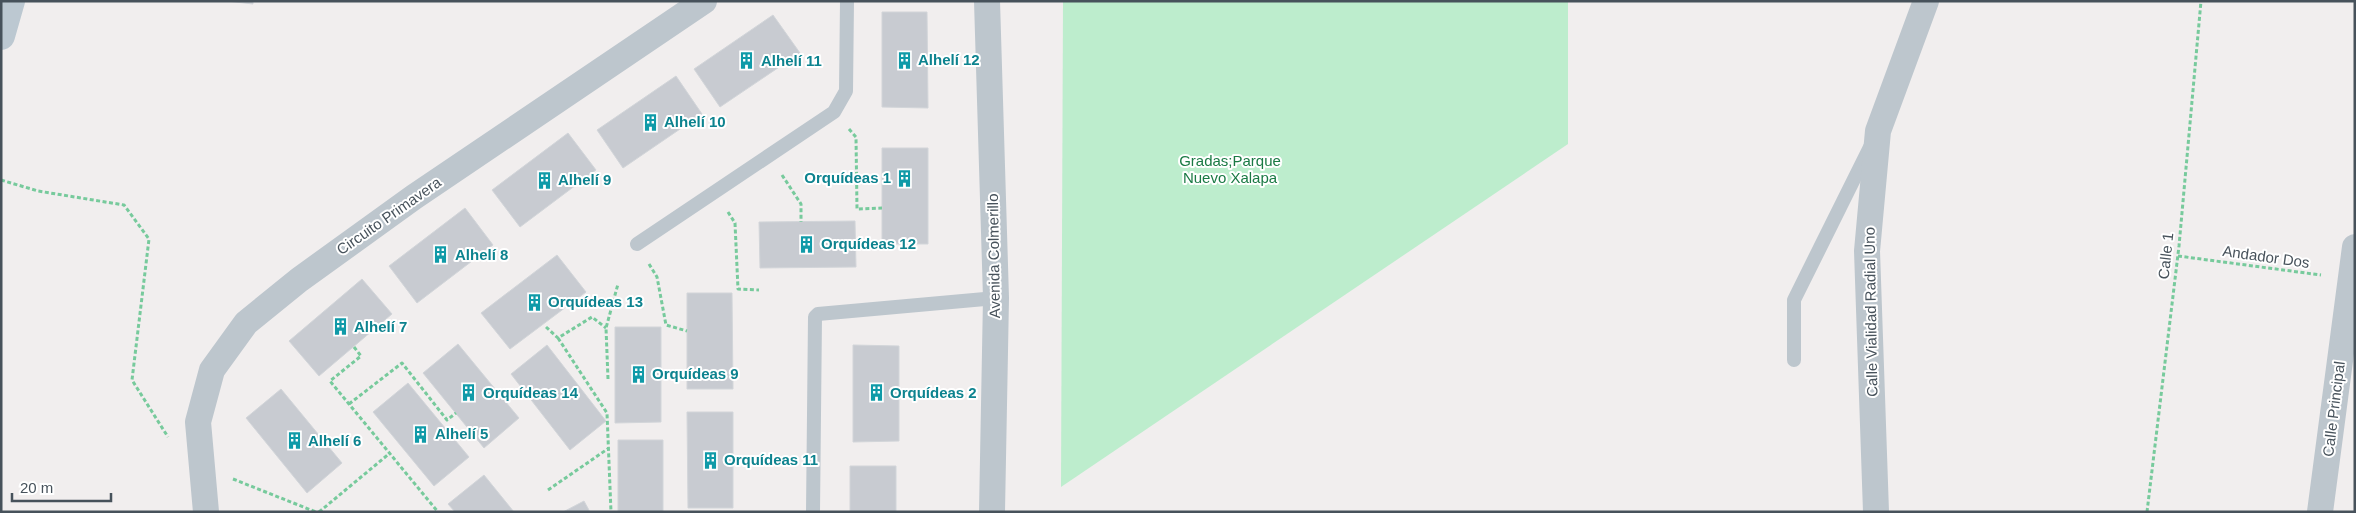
<svg xmlns="http://www.w3.org/2000/svg" width="2356" height="513" font-family="Helvetica,sans-serif">
<rect width="100%" height="100%" fill="#f1eeee"/>
<path fill="#bdedcd" d="M1063,1H1568V144L1061,487Z"/>
<path fill="#c8cbd1" stroke="#d2d5d9" d="M227,1H253V4Z
M882,12H927L928,108L882,107Z
M773,15L800,53L720,107L694,69Z
M676,76L702,114L623,168L597,130Z
M568,133L596,170L520,227L492,190Z
M882,148H928V244H882Z
M465,208L493,245L417,303L389,266Z
M855,221L856,267L760,268L759,222Z
M557,255L586,292L510,349L481,313Z
M362,279L392,314L319,376L289,341Z
M687,293H732L733,389H687Z
M615,327H661V422L615,423Z
M458,344L519,418L484,448L423,373Z
M547,345L606,421L570,450L511,374Z
M853,345L899,346V441L853,442Z
M408,383L469,457L434,486L373,412Z
M281,389L342,463L307,493L246,418Z
M687,412H733V508H688Z
M618,440H663V512H618Z
M850,466H896V512H850Z
M484,475L514,512H455L448,504Z
M584,501L590,512H563Z"/>
<g fill="none" stroke-linecap="round" stroke-linejoin="round">
<path stroke="#77ca9c" stroke-width="3" stroke-dasharray="4 2.5" stroke-linecap="butt" d="M849,129L856,137L857,209L882,208
M782,175L801,204V222
M1,180L38,191L124,205L149,239L132,380L168,437
M728,212L735,223L738,289L759,290
M2178,256L2321,275
M649,264L657,277L666,325L687,331
M546,327L558,338L592,317L606,328
M558,338L607,413L611,512
M354,347L361,356L330,381L438,512
M608,379L606,328L618,284
M349,404L402,363L447,420L456,413
M233,479L316,512
M548,490L609,448
M319,512L390,453
M2147,512L2179,246L2201,1"/>
<path stroke="#bdc6cd" stroke-width="14" d="M637,244L834,112L846,91L847,1
M1794,360V300L1870,147
M813,512L815,317L818,314L996,298"/>
<path stroke="#bdc6cd" stroke-width="26" d="M987,1L996,298L992,512
M206,512L198,422L212,370L246,323L299,280L414,197L704,1
M1876,512L1867,251L1878,131L1926,1
M2320,512L2355,247"/>
<path stroke="#bcc8d1" stroke-width="28" d="M1,36L11,1"/>
</g>
<defs>
<symbol id="building-bare" viewBox="-9 -9 18 18"><path d="M-4-6H4V6H1V3H-1V6H-4ZM-2.5-4.3h1.7v1.8h-1.7ZM.8-4.3h1.7v1.8H.8ZM-2.5-1h1.7V.8h-1.7ZM.8-1h1.7V.8H.8Z" fill="#0f9aa8" stroke="#fff" stroke-width="2.5" paint-order="stroke"/></symbol>
</defs>
<g fill-rule="evenodd">
<use href="#building-bare" x="892" y="48" width="25" height="25"/>
<use href="#building-bare" x="734" y="48" width="25" height="25"/>
<use href="#building-bare" x="638" y="110" width="25" height="25"/>
<use href="#building-bare" x="892" y="166" width="25" height="25"/>
<use href="#building-bare" x="532" y="168" width="25" height="25"/>
<use href="#building-bare" x="794" y="232" width="25" height="25"/>
<use href="#building-bare" x="428" y="242" width="25" height="25"/>
<use href="#building-bare" x="522" y="290" width="25" height="25"/>
<use href="#building-bare" x="328" y="314" width="25" height="25"/>
<use href="#building-bare" x="626" y="362" width="25" height="25"/>
<use href="#building-bare" x="456" y="380" width="25" height="25"/>
<use href="#building-bare" x="864" y="380" width="25" height="25"/>
<use href="#building-bare" x="408" y="422" width="25" height="25"/>
<use href="#building-bare" x="282" y="428" width="25" height="25"/>
<use href="#building-bare" x="698" y="448" width="25" height="25"/>
</g>
<g text-anchor="middle" stroke-width="4" stroke-linejoin="round" paint-order="stroke">
<g font-size="15" font-weight="bold" fill="#0d838f" stroke="#fff" text-anchor="start">
<text x="918" y="65">Alhelí 12</text>
<text x="761" y="66">Alhelí 11</text>
<text x="664" y="127">Alhelí 10</text>
<text x="891" y="183" text-anchor="end">Orquídeas 1</text>
<text x="558" y="185">Alhelí 9</text>
<text x="821" y="249">Orquídeas 12</text>
<text x="455" y="260">Alhelí 8</text>
<text x="548" y="307">Orquídeas 13</text>
<text x="354" y="332">Alhelí 7</text>
<text x="652" y="379">Orquídeas 9</text>
<text x="483" y="398">Orquídeas 14</text>
<text x="890" y="398">Orquídeas 2</text>
<text x="435" y="439">Alhelí 5</text>
<text x="308" y="446">Alhelí 6</text>
<text x="724" y="465">Orquídeas 11</text>
</g>
<g font-size="15" fill="#1a7a44" stroke="#fff">
<text x="1230" y="166">Gradas;Parque<tspan x="1230" dy="17">Nuevo Xalapa</tspan></text>
</g>
<g font-size="15" fill="#47525b" stroke="#fff">
<text transform="translate(389 216) rotate(-35)" y="5">Circuito Primavera</text>
<text transform="translate(994 256) rotate(-91)" y="5">Avenida Colmerillo</text>
<text transform="translate(2166 256) rotate(-84)" y="5">Calle 1</text>
<text transform="translate(2266 257) rotate(8)" y="5">Andador Dos</text>
<text transform="translate(1871 312) rotate(-91)" y="5">Calle Vialidad Radial Uno</text>
<text transform="translate(2334 409) rotate(-83)" y="5">Calle Principal</text>
</g>
</g>
<rect width="2356" height="513" fill="none" stroke="#47525b" stroke-width="5"/>
<path d="M12 493v8h99v-8" fill="none" stroke="#47525b" stroke-width="2.5"/>
<text x="20" y="493" font-size="15" fill="#47525b" stroke="#ffffff" stroke-width="4" paint-order="stroke">20 m</text>
</svg>
